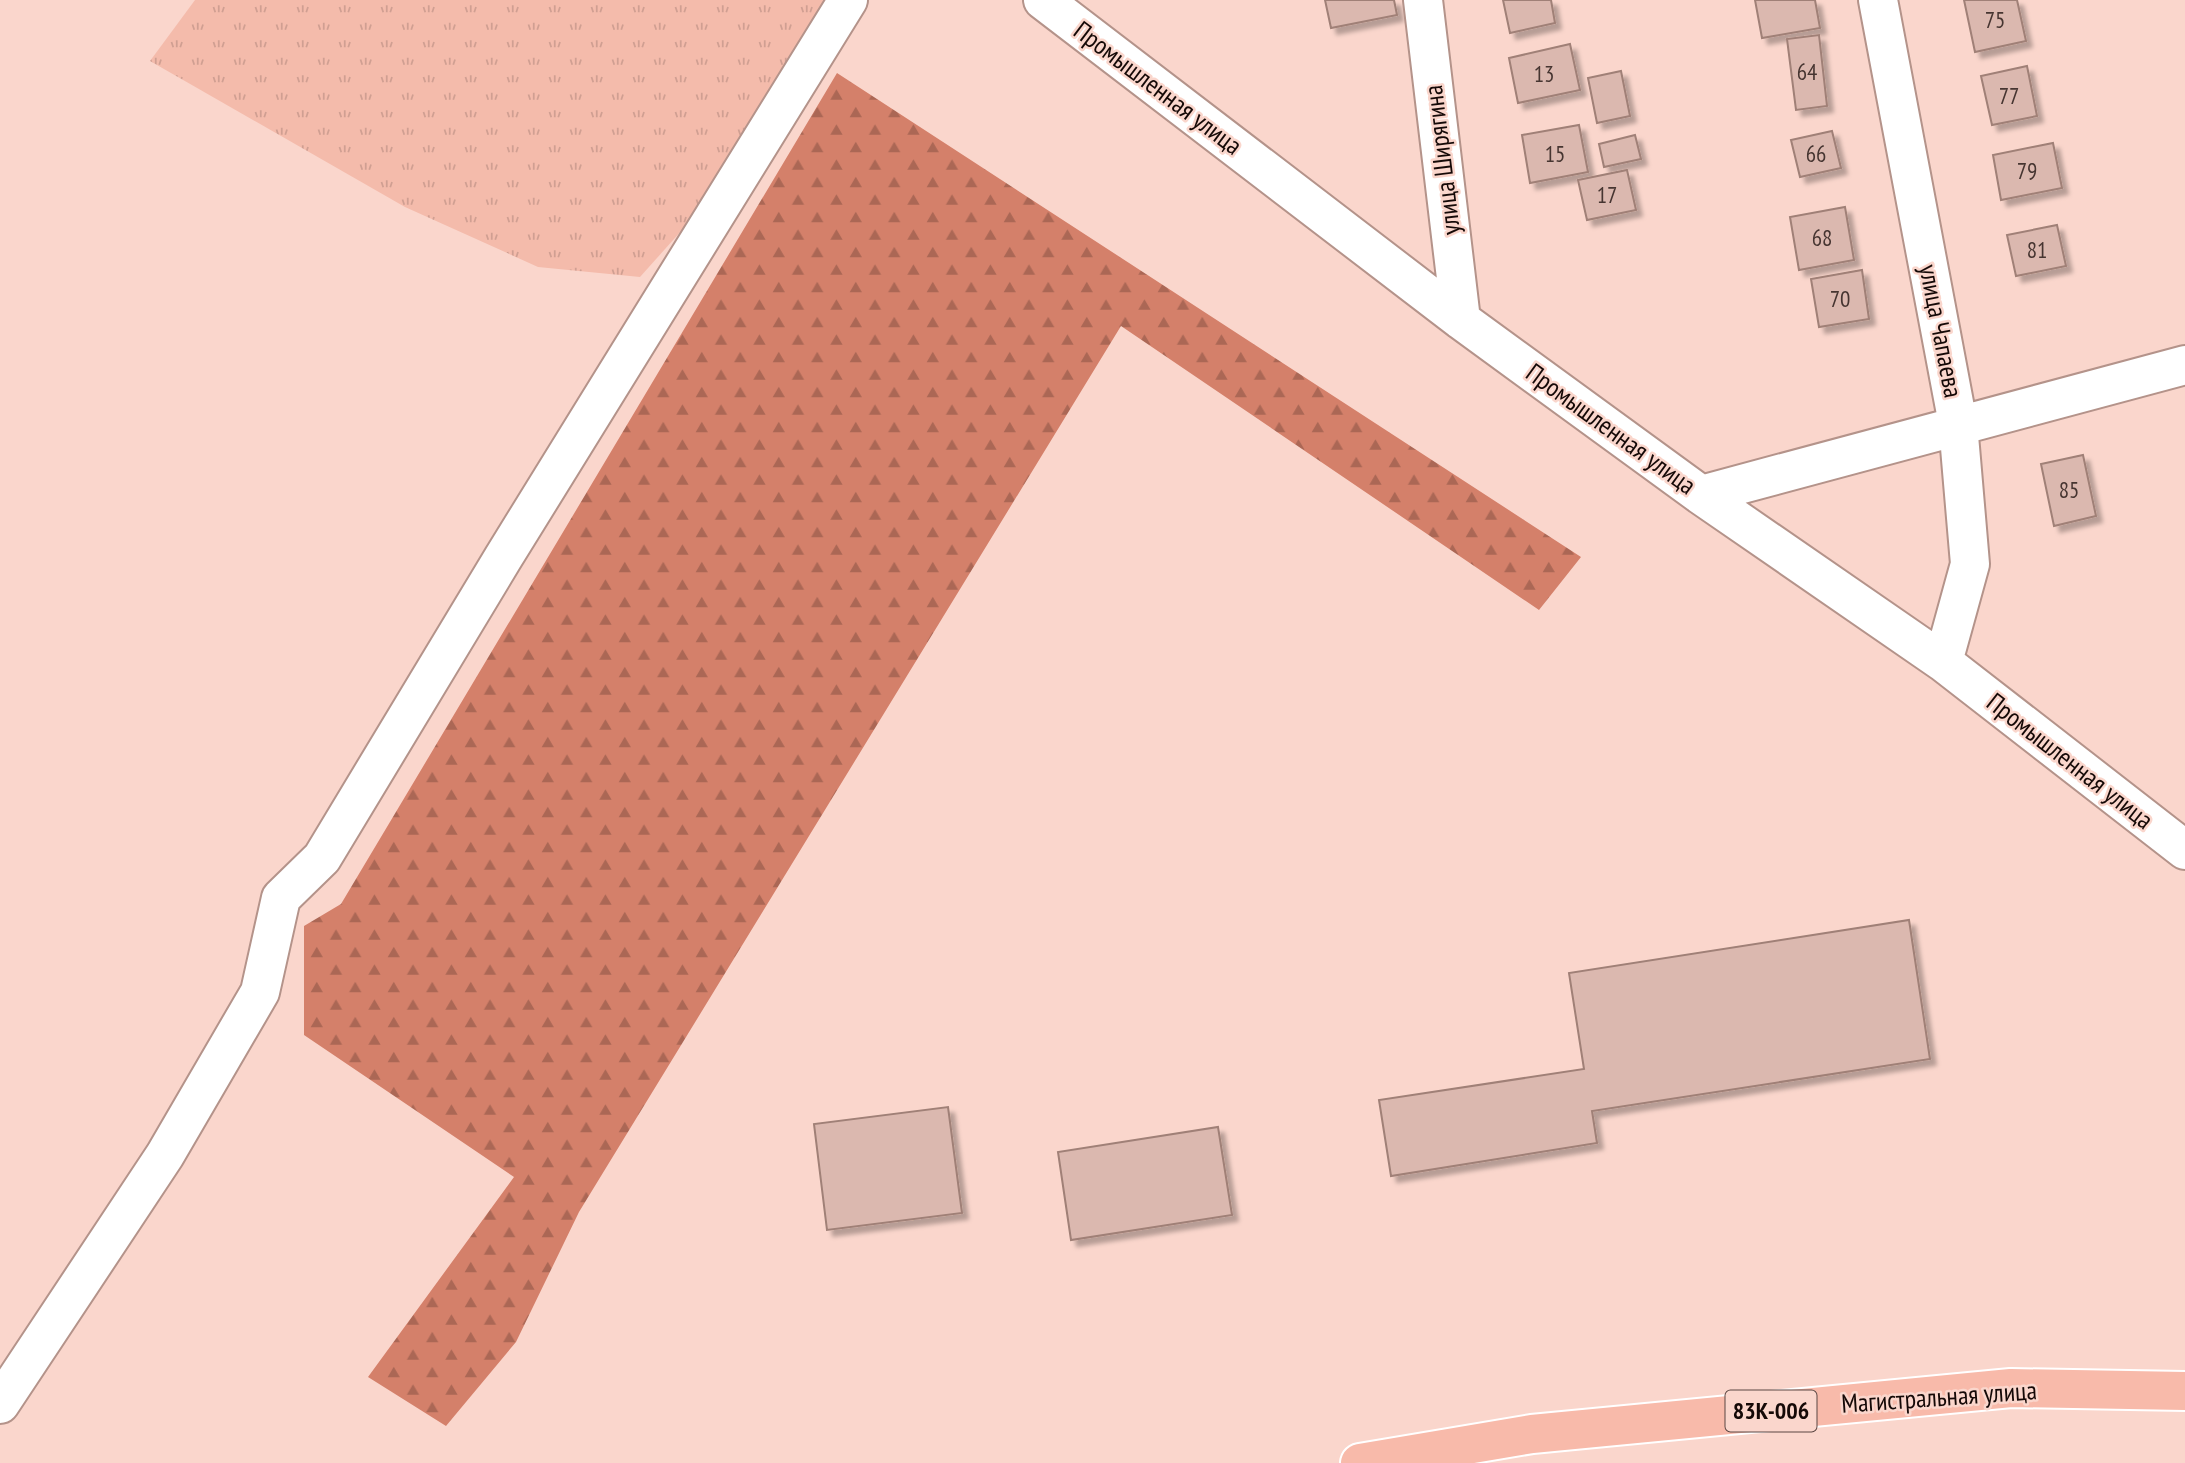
<svg xmlns="http://www.w3.org/2000/svg" width="2185" height="1463" font-family="'PT Sans Narrow',sans-serif">
<defs>
<pattern id="grass-tufts" width="24" height="20" patternUnits="userSpaceOnUse" patternTransform="scale(1.75)"><rect width="24" height="20" fill="#f4bbab"/><path d="M3 7l-1-3M5 7V3M7 7l1-3M15 17l-1-3M17 17v-4M19 17l1-3" fill="none" stroke="#d09f92"/></pattern>
<pattern id="forest-firs" width="22" height="20" patternUnits="userSpaceOnUse" patternTransform="scale(1.75)"><rect width="22" height="20" fill="#d4806a"/><path d="M5 1l3.5 6h-7zM16 11l3.5 6h-7z" fill="#ab6755"/></pattern>
<filter id="shadow"><feDropShadow dx="6" dy="6" stdDeviation="2" flood-color="#0004"/></filter>
</defs>
<rect width="100%" height="100%" fill="#fad6cc"/>
<path fill="url(#grass-tufts)" d="M195,0H825L725,182L640,277L538,267L405,207L150,61Z"/>
<path fill="url(#forest-firs)" d="M837,73L1581,557L1539,610L1121,326L579,1212L516,1342L446,1426L368,1377L514,1177L304,1035V926L341,904Z"/>
<path fill="#dbb8af" stroke="#a08077" stroke-width="2" filter="url(#shadow)" d="M1325,0H1394L1397,15L1331,28Z
M1503,0H1551L1555,23L1510,33Z
M1755,0H1815L1820,28L1762,38Z
M1964,0H2017L2026,41L1975,52Z
M1819,35L1827,106L1796,110L1787,39Z
M1570,44L1580,90L1518,103L1509,58Z
M2027,66L2037,116L1992,125L1981,76Z
M1621,71L1630,116L1597,123L1588,78Z
M1579,125L1588,172L1530,183L1522,135Z
M1832,131L1841,168L1800,177L1791,140Z
M1635,135L1641,159L1604,167L1599,144Z
M2053,143L2062,188L2001,200L1993,155Z
M1627,170L1636,210L1587,220L1578,180Z
M1845,207L1854,260L1799,270L1790,217Z
M2057,225L2066,266L2016,276L2007,235Z
M1862,270L1869,319L1819,327L1811,279Z
M2083,455L2096,516L2054,526L2041,464Z
M1909,920L1930,1059L1592,1111L1597,1143L1391,1176L1379,1100L1584,1069L1569,973Z
M948,1107L962,1213L827,1230L814,1124Z
M1218,1127L1232,1215L1071,1240L1058,1152Z"/>
<g fill="none" stroke-linecap="round" stroke-linejoin="round">
<defs>
<path id="minor" d="M1043,0L1461,320L1701,495L1943,662L2185,850
M1423,0L1461,320
M1878,0L1958,424L1970,564L1943,662
M1701,495L2185,365
M0,1404L165,1155L260,992L281,898L322,858L503,558L848,0"/>
<path id="major" d="M1360,1463L1532,1434L2011,1388L2185,1391"/>
</defs>
<use href="#minor" stroke="#b4938a" stroke-width="42"/>
<use href="#major" stroke="#fff" stroke-width="42"/>
<use href="#minor" stroke="#fff" stroke-width="38"/>
<use href="#major" stroke="#f8baaa" stroke-width="38"/>
</g>
<g text-anchor="middle" stroke-width="5" stroke-linejoin="round" paint-order="stroke">
<g font-size="23" fill="#463531">
<text x="1995" y="28">75</text>
<text x="1807" y="80">64</text>
<text x="1544" y="82">13</text>
<text x="2009" y="104">77</text>
<text x="1555" y="162">15</text>
<text x="1816" y="162">66</text>
<text x="2027" y="179">79</text>
<text x="1607" y="203">17</text>
<text x="1822" y="246">68</text>
<text x="2037" y="258">81</text>
<text x="1840" y="307">70</text>
<text x="2069" y="498">85</text>
</g>
<rect fill="#fad6cc" stroke="#5a4642" stroke-width="2" x="1725.5" y="1390.5" width="91" height="41" rx="5"/>
<g font-size="24" font-weight="bold" fill="#150907">
<text x="1771" y="1419">83К-006</text>
</g>
<g font-size="26" fill="#150907" stroke="#fad6cc">
<text transform="translate(1158 88) rotate(37)" y="9">Промышленная улица</text>
<text transform="translate(1442 160) rotate(-97)" y="9">улица Ширягина</text>
<text transform="translate(1941 331) rotate(79)" y="9">улица Чапаева</text>
<text transform="translate(1611 429) rotate(36)" y="9">Промышленная улица</text>
<text transform="translate(2070 761) rotate(38)" y="9">Промышленная улица</text>
<text transform="translate(1939 1397) rotate(-4)" y="9">Магистральная улица</text>
</g>
</g>
</svg>
